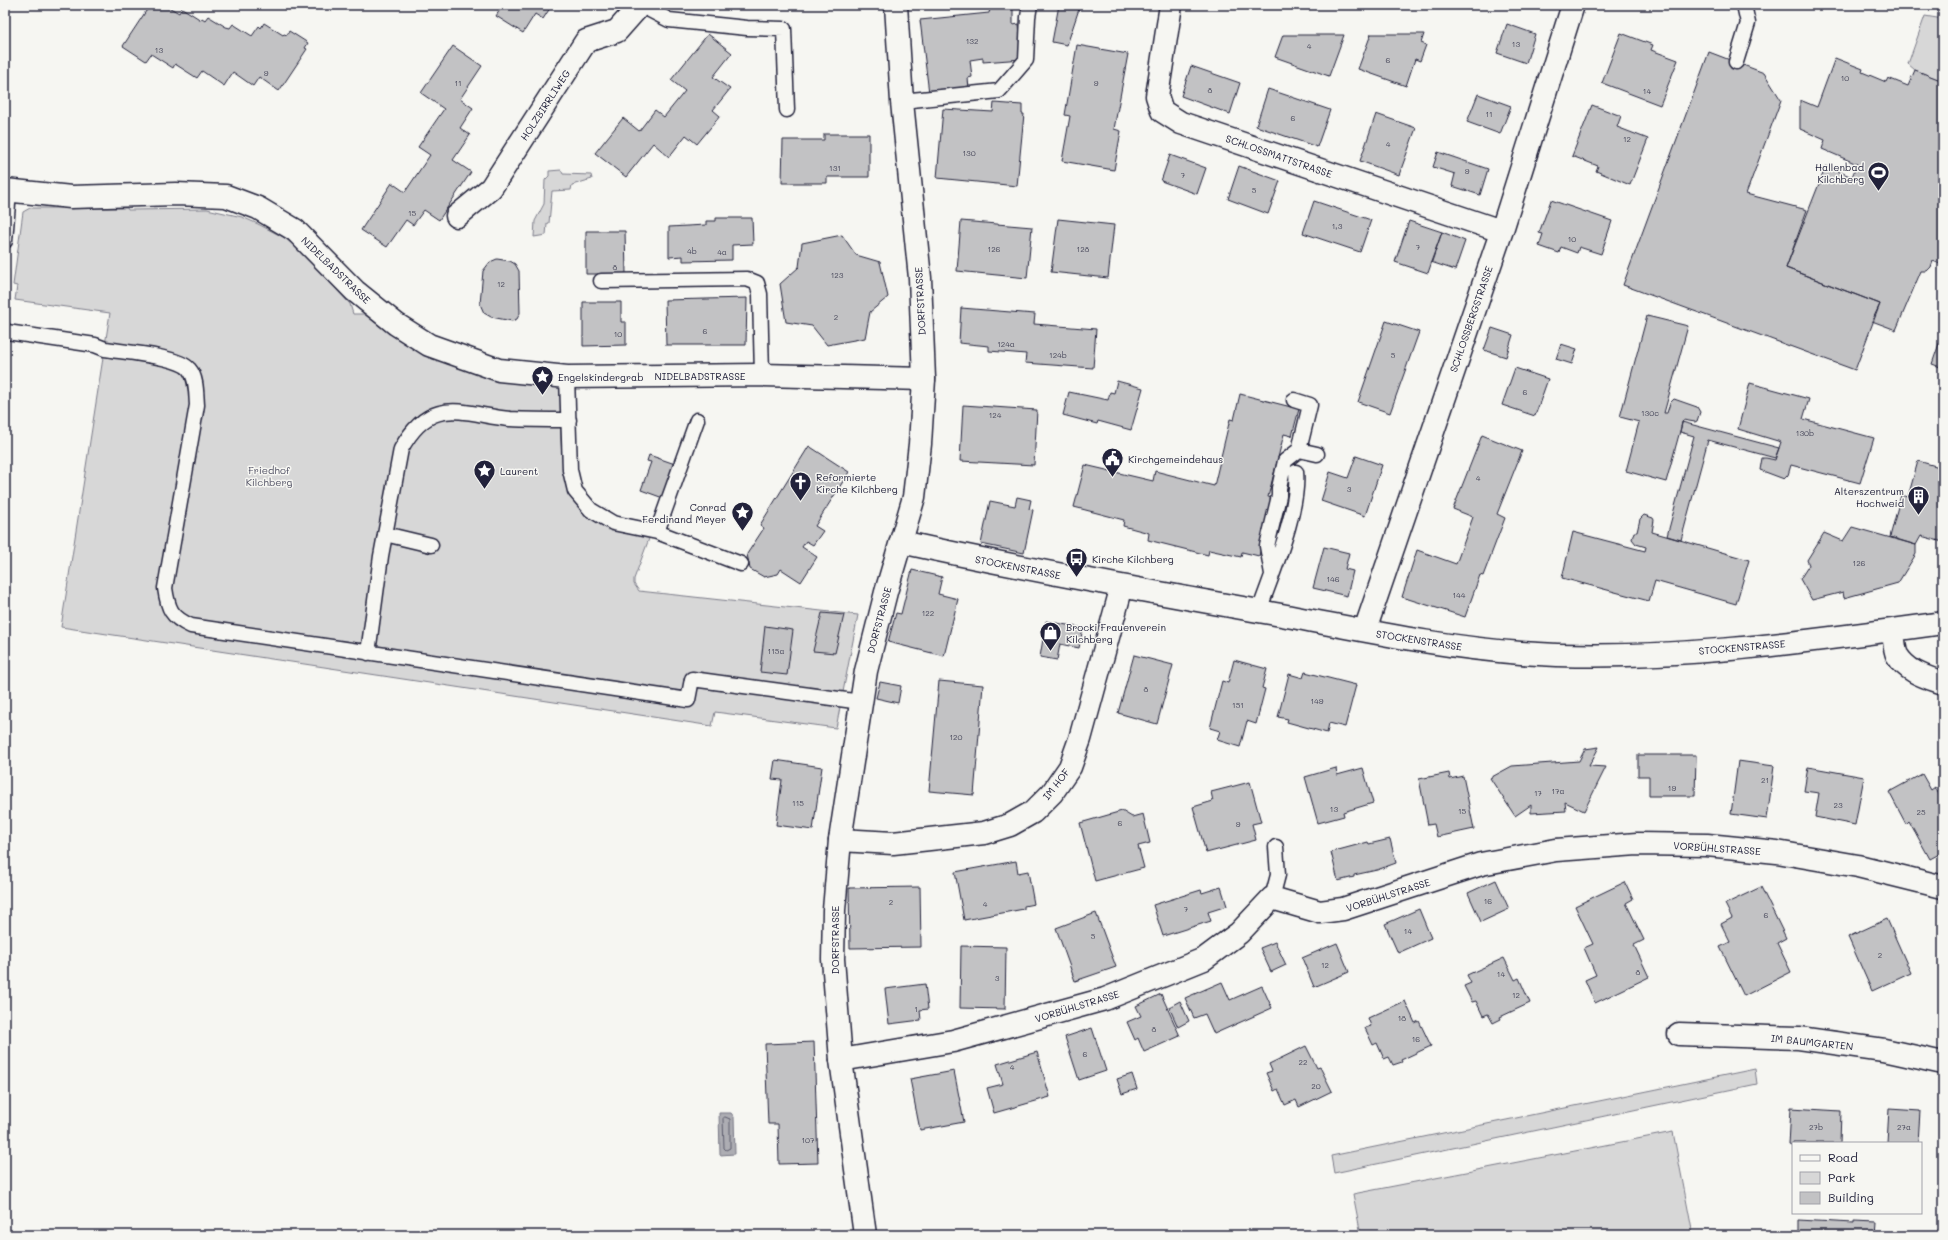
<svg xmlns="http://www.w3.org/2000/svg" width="1948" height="1240" font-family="Mali,sans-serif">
<rect width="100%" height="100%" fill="#f6f6f2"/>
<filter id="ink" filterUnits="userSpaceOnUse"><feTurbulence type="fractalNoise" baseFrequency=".025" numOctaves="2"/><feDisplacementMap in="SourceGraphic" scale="8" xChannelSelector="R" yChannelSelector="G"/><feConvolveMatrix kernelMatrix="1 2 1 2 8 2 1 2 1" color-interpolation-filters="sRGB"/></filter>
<g filter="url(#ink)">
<path fill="#d7d7d7" stroke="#7c7c89" d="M1925,16L1943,19V81L1915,70L1908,64Z
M561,170L563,174L591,175L592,179L572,185L571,190L552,191L549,223L547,224L546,235L534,237L535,221L544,204L545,180L549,176V171Z
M30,208H127L128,210L207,209L242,217L258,224L283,237L298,248L350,304L353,314H364L389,333L410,346L560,387C561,416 559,464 568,491C573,506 596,525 611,529C623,533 637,534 650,536L634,579V584L639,591L858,615L836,728L715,712L712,726L61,627L110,313L15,300L17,286L13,285L23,212Z
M1755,1069L1757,1084L1334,1173L1331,1156Z
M1673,1132L1693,1235H1361L1353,1194Z"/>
<path fill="#adadb3" stroke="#757583" d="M719,1113H731L734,1117L735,1154L720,1155Z"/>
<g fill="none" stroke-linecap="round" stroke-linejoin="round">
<path stroke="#5a5a6b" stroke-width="1" d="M725,1117L730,1119V1148L726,1150L724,1148L723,1119Z"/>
</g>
<path fill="#c2c2c4" stroke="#22223b" d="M150,5H165L179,13L182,8L201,20L202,18L205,20L208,16L226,27L230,28L233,24L252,36L259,26L261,28L264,23L283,35L284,34L287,35L289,31L308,43L305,48L307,49L279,91L259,77L253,86L233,72L224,86L202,71L197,78L175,64L173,68L151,54L146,61L123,46Z
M503,5H552L543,19L535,14L523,33L496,16Z
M991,5H1013V25L1019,24L1022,59L983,62V58L970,60L972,77L968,78L969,89L929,93L920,20L989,13Z
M1059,5L1079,9L1067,45L1052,42Z
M1507,24L1535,34L1526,63L1497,53Z
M1621,33L1653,45L1651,50L1678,60L1660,105L1602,83Z
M708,34L732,53L713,77L730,89L713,110L720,116L697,144L686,135L669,157L653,143L626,177L595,153L623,118L639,131L655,110L664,117L685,91L671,80Z
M1371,34H1424L1421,43L1426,45L1420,61L1415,59L1406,86L1358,69Z
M1283,35H1344L1329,76L1275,57Z
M1077,45L1128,54L1114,129L1121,131L1114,170L1062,161L1070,116L1065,115Z
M453,46L482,66L460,99L473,108L460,128L470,135L453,160L471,172L439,220L424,210L413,225L406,220L387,247L361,230L392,183L405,192L430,155L418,147L444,109L421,93Z
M1709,52L1764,73L1781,100L1746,194L1807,210L1786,268L1880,304L1855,370L1623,285Z
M1835,58L1863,69L1862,72L1886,82L1888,78L1908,86L1915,70L1943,81V265L1933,261L1931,267L1927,271H1921L1896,330L1872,321L1880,304L1786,268L1826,166L1852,177L1857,164L1822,149L1825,140L1800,129V100L1817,107Z
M1191,66L1240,83L1230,114L1181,96Z
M1268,89L1330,110L1317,147L1256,126Z
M1478,94L1511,106L1500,134L1467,122Z
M994,103L1022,105V114H1024L1017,186L937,178L943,109L993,112Z
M1592,105L1621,116L1617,127L1648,139L1630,185L1596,171L1598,166L1572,156Z
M1376,114L1416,128L1399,175L1360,161Z
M824,134H869V177H827V183H782L783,140H824Z
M1438,152L1488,169L1480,195L1452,186L1455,174L1433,167Z
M1170,155L1206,168L1197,194L1161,181Z
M1239,166L1280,181L1268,214L1228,199Z
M1551,200L1612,221L1601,254L1579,247L1577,253L1561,247L1559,253L1539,246L1543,234L1539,233Z
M1314,201L1371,220L1360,252L1303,233Z
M716,218H752L753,244L732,245V260L683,261V256L669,257V227L706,225V221H716Z
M1058,219L1114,225L1108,278L1051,272Z
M961,221L1032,227L1027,278L957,271Z
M1409,221L1442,232L1428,273L1395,262Z
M586,231H625L626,274H586Z
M1442,232L1465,241L1455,270L1431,262Z
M842,235L856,255L880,262L888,297L870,312L865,338L827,345L812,326L786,322L780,284L799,267L802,243Z
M497,259L510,261L515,264L519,271L520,313L517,319L512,321L491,317L484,313L480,304L483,271L490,262Z
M747,298L746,345H666L665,300Z
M583,302H621V322H626V345L583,346Z
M961,308L1035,314L1034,324L1096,329L1093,368L1025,363L1026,354L989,351V346L959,343Z
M1647,316L1688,326L1664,413H1667L1670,403L1674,399L1697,407L1700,412L1697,421L1695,422L1683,420L1666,482L1626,471L1639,422L1620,417Z
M1386,321L1419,332L1390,413L1358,402Z
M1492,328L1513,335L1506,357L1484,350Z
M1943,332V368L1932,364Z
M1561,344L1577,349L1572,364L1556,359Z
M1515,368L1548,379L1535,416L1502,405Z
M1117,381L1143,388L1131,430L1098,421L1097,424L1063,415L1069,392L1108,400L1110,392L1114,393Z
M1750,383L1809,399L1803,419L1874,438L1860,483L1791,465L1788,475L1784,479L1760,470L1762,458H1766L1775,460L1781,442L1738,429Z
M1240,394L1299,409L1292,436L1284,434L1268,497L1273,498L1259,556L1242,552L1241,557L1209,550L1208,555L1148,540L1149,533L1123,526L1124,520L1074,507L1085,465L1153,481L1155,471L1214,486L1230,419L1234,420Z
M963,405L1037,410L1034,465L960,461Z
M1682,422L1779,448L1775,458L1708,440L1681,540L1667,536L1694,436L1680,432Z
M1482,435L1522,451L1497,514L1505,518L1483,576L1480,575L1465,617L1402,597L1417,550L1456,564L1473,517L1453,509Z
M809,446L849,472L815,526L823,531L813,545L806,541L802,547L817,557L801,582L781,569L778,574L764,577L750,569L747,554L764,528L760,525Z
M649,455L675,464L663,498L641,490L651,462L647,461Z
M1356,456L1382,465L1365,516L1321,501L1330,472L1348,478Z
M1918,461L1943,468V542L1921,536L1916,545L1890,537L1901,495L1908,497Z
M1017,497L1031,500L1029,509L1033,510L1024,553L981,544L990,501L1015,506Z
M1644,515L1653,518L1654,520L1652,532L1749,560L1736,604L1655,581L1649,601L1562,578L1573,532L1645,551L1646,547L1636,544L1632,539L1634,532H1637L1640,519Z
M1852,527L1916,545V554L1898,583L1844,598L1843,592L1812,600L1800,579L1809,565L1807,560L1824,533L1843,541Z
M1324,547L1349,553L1345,569L1353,571L1347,596L1313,588Z
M912,570L942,577L938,594L958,599L944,656L888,642L896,613L901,614Z
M822,613L844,615L835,653L813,651Z
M1046,621L1083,628L1079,648L1060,644L1057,660L1040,657Z
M765,626L793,630L787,675L760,672Z
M1134,655L1173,665L1157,724L1118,713Z
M1234,660L1267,669L1262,688L1265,689L1256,724L1247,721L1240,747L1217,740L1220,731L1210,728L1222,681L1228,683Z
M1305,672L1356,685L1345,727L1329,723L1327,733L1287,722L1288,719L1278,717L1289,674L1303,678Z
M939,681L983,685L974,795L929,791Z
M880,682L901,686L898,703L876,698Z
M1599,747L1589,766L1606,767L1584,811L1565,802L1566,811L1531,813V805L1515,816L1490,778L1512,766L1579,761L1585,749Z
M1638,755H1696L1695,796H1649V776H1638Z
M775,760L822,767L813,830L776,825L782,780L772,779Z
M1738,761L1774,766L1767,819L1731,814Z
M1808,767L1864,777L1855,825L1815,817L1819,793L1804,791Z
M1336,768L1337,775L1363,768L1373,803L1343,812L1344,816L1318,823L1305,777Z
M1449,773L1450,779L1463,776L1474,829L1437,837L1434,824L1428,825L1419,779Z
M1922,774L1931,790L1935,787L1943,802V852L1930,859L1909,821L1906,824L1889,792Z
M1250,782L1261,822L1252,824L1256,840L1206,853L1193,807L1213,801L1211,792Z
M1122,811L1132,817L1143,814L1150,843L1138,846L1144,868L1095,881L1080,823Z
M1390,839L1396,863L1377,870L1354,875V877L1338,881L1331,852L1368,842L1369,844Z
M1016,861L1018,873L1028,871L1034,904L1024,906V909L964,920L955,872Z
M1496,880L1509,909L1481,922L1468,893Z
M1625,882L1633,899L1626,903L1644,940L1634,945L1649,977L1595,1003L1585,980L1596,975L1584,948L1593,944L1575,906Z
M920,887L921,947L850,948L849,888Z
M1221,887L1227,906L1208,912L1211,921L1163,936L1153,905L1201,890L1202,893Z
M1761,887L1786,938L1777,943L1791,972L1744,996L1720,947L1730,942L1721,924L1732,918L1725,904Z
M1419,909L1431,938L1398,953L1385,924Z
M1096,913L1116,967L1075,981L1056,928Z
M1887,919L1911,973L1872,991L1848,937Z
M1275,942L1286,965L1271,972L1260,948Z
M1337,943L1349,972L1314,987L1302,958Z
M961,946L1006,947L1005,1009L960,1008Z
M1504,958L1515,980L1519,978L1530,1003L1500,1017L1501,1019L1493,1023L1488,1014L1483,1016L1476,1001L1472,1002L1464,986L1471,983L1467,975Z
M1222,982L1230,1000L1262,986L1272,1008L1214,1034L1205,1014L1194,1018L1185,998Z
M925,984L928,1009L920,1010L921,1020L889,1024L885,989Z
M1161,994L1180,1036L1144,1052L1138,1038L1135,1040L1127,1022L1141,1016L1136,1006Z
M1180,1001L1189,1021L1178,1027L1169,1007Z
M1405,1001L1415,1023L1419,1021L1431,1046L1401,1060L1402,1062L1393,1065L1389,1057L1384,1059L1377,1043L1373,1045L1365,1028L1371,1026L1368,1018Z
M1092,1028L1106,1071L1079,1080L1065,1037Z
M814,1042L818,1163L779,1164L778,1124H768L765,1044Z
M1306,1046L1317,1068L1320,1067L1332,1091L1299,1107L1296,1100L1285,1105L1278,1089L1274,1091L1266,1073L1272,1071L1269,1064Z
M1037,1052L1050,1097L994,1113L987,1088L1003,1084L997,1064Z
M954,1071L964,1122L920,1130L910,1079Z
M1132,1074L1137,1089L1122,1094L1117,1079Z
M1791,1108L1841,1111L1840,1143H1793V1146L1789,1145Z
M1889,1109L1920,1111L1918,1143H1887Z
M1798,1220L1854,1223V1221L1877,1222L1876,1235H1798Z
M848,1230L850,1235H828V1234Z"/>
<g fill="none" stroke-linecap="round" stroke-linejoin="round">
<defs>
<path id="lane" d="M640,5L669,20L747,28L784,29L787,110
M1736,62L1748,23L1744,5
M902,101L999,91L1026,60L1028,17L1030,5
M5,241L9,191
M601,281L747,279L757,283L760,294L762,375
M5,330L7,332L95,345L105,349C123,352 178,356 189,369C197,378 196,394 197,405L165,588C168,609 171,617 191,626L688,700L692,679L861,702
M567,377L570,470L575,491L591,510L613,523L657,532L741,564
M1299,450L1317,454
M657,532L697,420
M385,534L431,545
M1272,574L1267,546L1279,496V488L1285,461L1299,450L1310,405L1294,400
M1259,611C1272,574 1300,509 1296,472
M368,653L381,556L401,449C431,394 462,414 510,419C530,420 549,420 569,420
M1272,898L1278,875L1276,847"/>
<path id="street" d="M1171,5L1157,96L1162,111L1181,123L1501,231
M5,190L71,197L176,194L226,196L258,208L295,230L355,291L396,324L429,345L499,370L567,377L762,375L924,379
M457,216L491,188L586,41L617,31L640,5
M901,542C1024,569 1147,591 1270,613C1354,628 1437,647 1521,653C1659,663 1807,642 1943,623
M1365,630L1503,227L1573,5
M1893,630C1894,637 1894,649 1897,655C1907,672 1926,677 1943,683
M840,840L893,843L984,833L1010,825L1033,812L1052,793L1070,767L1080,739L1122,586
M1679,1034L1799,1038L1884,1050L1943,1063
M841,1060L953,1041L1105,999L1204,959L1239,933L1272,898L1320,912L1343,909L1481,864L1556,850L1637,844L1707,845L1777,852L1858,866L1943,887"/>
<path id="secondary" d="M865,1235L841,1060L833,959L834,910L840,840L866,671L886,592L914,497L920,444L924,379L920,278L902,102L896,5"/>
</defs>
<use href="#lane" stroke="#22223b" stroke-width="17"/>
<use href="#street" stroke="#22223b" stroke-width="25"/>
<use href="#secondary" stroke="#22223b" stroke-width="25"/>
<use href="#lane" stroke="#f6f6f2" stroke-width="14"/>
<use href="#street" stroke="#f6f6f2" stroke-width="22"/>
<use href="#secondary" stroke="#f6f6f2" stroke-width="22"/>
</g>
</g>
<defs>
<symbol id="stadium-pin" viewBox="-11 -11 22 30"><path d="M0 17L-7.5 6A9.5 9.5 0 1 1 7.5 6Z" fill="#22223b" stroke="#f6f6f2"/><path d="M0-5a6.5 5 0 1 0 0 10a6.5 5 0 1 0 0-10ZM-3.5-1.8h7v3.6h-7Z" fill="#fff"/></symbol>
<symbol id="sight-pin" viewBox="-11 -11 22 30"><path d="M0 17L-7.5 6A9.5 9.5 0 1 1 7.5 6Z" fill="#22223b" stroke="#f6f6f2"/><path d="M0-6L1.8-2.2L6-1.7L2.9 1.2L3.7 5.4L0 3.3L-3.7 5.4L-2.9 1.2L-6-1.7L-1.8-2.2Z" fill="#fff"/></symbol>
<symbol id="civic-pin" viewBox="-11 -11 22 30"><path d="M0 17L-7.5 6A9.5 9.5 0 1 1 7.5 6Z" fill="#22223b" stroke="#f6f6f2"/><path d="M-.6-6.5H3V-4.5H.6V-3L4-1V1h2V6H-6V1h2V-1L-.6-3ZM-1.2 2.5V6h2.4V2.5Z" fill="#fff"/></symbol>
<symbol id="church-pin" viewBox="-11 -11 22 30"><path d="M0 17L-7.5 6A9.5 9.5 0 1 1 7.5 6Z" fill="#22223b" stroke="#f6f6f2"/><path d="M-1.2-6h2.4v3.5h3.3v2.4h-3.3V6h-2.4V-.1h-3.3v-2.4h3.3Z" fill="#fff"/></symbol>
<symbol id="building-pin" viewBox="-11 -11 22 30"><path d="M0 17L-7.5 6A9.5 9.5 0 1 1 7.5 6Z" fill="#22223b" stroke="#f6f6f2"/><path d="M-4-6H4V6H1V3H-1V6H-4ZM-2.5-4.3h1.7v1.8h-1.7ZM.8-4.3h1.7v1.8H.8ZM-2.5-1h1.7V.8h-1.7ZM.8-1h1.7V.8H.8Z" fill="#fff"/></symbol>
<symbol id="bus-pin" viewBox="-11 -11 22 30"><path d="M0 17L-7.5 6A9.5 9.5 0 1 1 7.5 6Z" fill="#22223b" stroke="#f6f6f2"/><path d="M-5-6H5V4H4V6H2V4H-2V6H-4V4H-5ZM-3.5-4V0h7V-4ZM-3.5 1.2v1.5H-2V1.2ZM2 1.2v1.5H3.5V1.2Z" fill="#fff"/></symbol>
<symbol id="shop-pin" viewBox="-11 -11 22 30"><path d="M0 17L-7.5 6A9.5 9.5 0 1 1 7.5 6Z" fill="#22223b" stroke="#f6f6f2"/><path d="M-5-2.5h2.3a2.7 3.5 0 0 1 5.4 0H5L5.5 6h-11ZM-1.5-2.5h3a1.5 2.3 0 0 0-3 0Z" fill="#fff"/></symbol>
</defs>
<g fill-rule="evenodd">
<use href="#stadium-pin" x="1866" y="160" width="25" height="34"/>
<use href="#sight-pin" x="530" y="364" width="25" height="34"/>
<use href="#civic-pin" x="1100" y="446" width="25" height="34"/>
<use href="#sight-pin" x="472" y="458" width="25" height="34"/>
<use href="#church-pin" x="788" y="470" width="25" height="34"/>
<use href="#building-pin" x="1906" y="484" width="25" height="34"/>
<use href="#sight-pin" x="730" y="500" width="25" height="34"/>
<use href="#bus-pin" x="1064" y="546" width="25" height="34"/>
<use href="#shop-pin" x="1038" y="620" width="25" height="34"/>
</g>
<g text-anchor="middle" stroke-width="3" stroke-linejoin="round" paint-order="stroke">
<g font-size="8" fill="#4a4a5d">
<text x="972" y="44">132</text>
<text x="1516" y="47">13</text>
<text x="1309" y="49">4</text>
<text x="159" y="53">13</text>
<text x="1388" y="63">6</text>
<text x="266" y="76">9</text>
<text x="1845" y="81">10</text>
<text x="458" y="86">11</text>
<text x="1096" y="86">9</text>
<text x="1210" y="93">8</text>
<text x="1647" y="94">14</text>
<text x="1489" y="117">11</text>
<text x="1293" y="121">6</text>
<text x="1627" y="142">12</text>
<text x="1388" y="147">4</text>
<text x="969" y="156">130</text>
<text x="835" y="171">131</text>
<text x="1467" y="174">9</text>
<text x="1183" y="178">7</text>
<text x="1254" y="193">5</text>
<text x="412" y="216">15</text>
<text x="1337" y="229">1,3</text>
<text x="1572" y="242">10</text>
<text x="1418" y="250">7</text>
<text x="994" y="252">126</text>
<text x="1083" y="252">128</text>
<text x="692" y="254">4b</text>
<text x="722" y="255">4a</text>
<text x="615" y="270">8</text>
<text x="837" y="278">123</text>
<text x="501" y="287">12</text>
<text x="836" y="320">2</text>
<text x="705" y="334">6</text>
<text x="618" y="337">10</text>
<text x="1006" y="347">124a</text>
<text x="1058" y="358">124b</text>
<text x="1393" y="358">5</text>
<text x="1525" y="395">6</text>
<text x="1650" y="416">130c</text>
<text x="995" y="418">124</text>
<text x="1805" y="436">130b</text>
<text x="1478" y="481">4</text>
<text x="1349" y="492">3</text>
<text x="1859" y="566">126</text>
<text x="1333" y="582">146</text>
<text x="1459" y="598">144</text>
<text x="928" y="616">122</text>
<text x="776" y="654">115a</text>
<text x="1146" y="692">8</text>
<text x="1317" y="704">149</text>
<text x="1238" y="708">151</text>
<text x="956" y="740">120</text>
<text x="1765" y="783">21</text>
<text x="1672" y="791">19</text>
<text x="1558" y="794">17a</text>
<text x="1538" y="796">17</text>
<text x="798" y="806">115</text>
<text x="1838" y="808">23</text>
<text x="1334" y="812">13</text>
<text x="1462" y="814">15</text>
<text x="1921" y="815">25</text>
<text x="1120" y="826">6</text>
<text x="1238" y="827">9</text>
<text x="1488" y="904">16</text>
<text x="891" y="905">2</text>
<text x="985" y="907">4</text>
<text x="1186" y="912">7</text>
<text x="1766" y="918">6</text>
<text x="1408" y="934">14</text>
<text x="1093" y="939">5</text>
<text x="1880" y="958">2</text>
<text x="1325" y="968">12</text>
<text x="1638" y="975">8</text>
<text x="1501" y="977">14</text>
<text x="997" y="981">3</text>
<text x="1516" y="998">12</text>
<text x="916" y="1012">1</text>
<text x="1402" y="1021">18</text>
<text x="1154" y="1032">8</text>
<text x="1416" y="1042">16</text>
<text x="1085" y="1057">6</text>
<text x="1303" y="1065">22</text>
<text x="1012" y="1070">4</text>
<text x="1316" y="1089">20</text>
<text x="1816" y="1130">27b</text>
<text x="1904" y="1130">27a</text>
<text x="808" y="1143">107</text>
</g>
<g font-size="10" fill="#22223b" stroke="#f6f6f2">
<text transform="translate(545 105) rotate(-57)" y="4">HOLZBIRRLIWEG</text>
<text transform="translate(1279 156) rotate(19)" y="4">SCHLOSSMATTSTRASSE</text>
<text transform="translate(336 270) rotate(44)" y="4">NIDELBADSTRASSE</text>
<text transform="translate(920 301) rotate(-93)" y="4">DORFSTRASSE</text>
<text transform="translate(1471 319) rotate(-71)" y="4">SCHLOSSBERGSTRASSE</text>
<text x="700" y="380">NIDELBADSTRASSE</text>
<text transform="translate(1018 567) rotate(11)" y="4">STOCKENSTRASSE</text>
<text transform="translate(879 620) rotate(-75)" y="4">DORFSTRASSE</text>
<text transform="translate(1419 640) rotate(9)" y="4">STOCKENSTRASSE</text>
<text transform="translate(1742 647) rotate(-5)" y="4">STOCKENSTRASSE</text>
<text transform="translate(1056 784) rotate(-52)" y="4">IM HOF</text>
<text transform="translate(1717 848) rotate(4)" y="4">VORBÜHLSTRASSE</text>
<text transform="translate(1388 895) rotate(-18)" y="4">VORBÜHLSTRASSE</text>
<text transform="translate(835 940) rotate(-90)" y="4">DORFSTRASSE</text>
<text transform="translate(1077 1006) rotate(-17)" y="4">VORBÜHLSTRASSE</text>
<text transform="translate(1812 1042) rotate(6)" y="4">IM BAUMGARTEN</text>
</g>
<g font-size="10" fill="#22223b" stroke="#f6f6f2" text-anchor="start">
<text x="1864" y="171" text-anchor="end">Hallenbad<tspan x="1864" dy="12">Kilchberg</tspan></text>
<text x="558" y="381">Engelskindergrab</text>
<text x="1128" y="463">Kirchgemeindehaus</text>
<text x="500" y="475">Laurent</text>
<text x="816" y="481">Reformierte<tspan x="816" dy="12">Kirche Kilchberg</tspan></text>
<text x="1904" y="495" text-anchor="end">Alterszentrum<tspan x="1904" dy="12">Hochweid</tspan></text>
<text x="726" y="511" text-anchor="end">Conrad<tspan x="726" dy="12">Ferdinand Meyer</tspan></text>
<text x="1092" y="563">Kirche Kilchberg</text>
<text x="1066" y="631">Brocki Frauenverein<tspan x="1066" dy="12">Kilchberg</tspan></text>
</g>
<g font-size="10" fill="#4f4f62" stroke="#f6f6f2">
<text x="269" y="474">Friedhof<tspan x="269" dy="12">Kilchberg</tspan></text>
</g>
</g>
<rect width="1948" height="1240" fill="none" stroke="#f6f6f2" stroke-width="20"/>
<rect x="10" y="10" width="1928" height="1220" fill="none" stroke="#22223b" stroke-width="1.5" filter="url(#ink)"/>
<rect x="1792" y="1142" width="130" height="72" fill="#f6f6f2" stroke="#a1a1a9"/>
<rect x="1800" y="1155" width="20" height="6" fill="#f6f6f2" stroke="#a1a1a9"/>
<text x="1828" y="1162" font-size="12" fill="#22223b">Road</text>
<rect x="1800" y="1172" width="20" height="12" fill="#d7d7d7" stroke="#a1a1a9"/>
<text x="1828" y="1182" font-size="12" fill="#22223b">Park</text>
<rect x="1800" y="1192" width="20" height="12" fill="#c2c2c4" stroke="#a1a1a9"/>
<text x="1828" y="1202" font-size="12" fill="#22223b">Building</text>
</svg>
